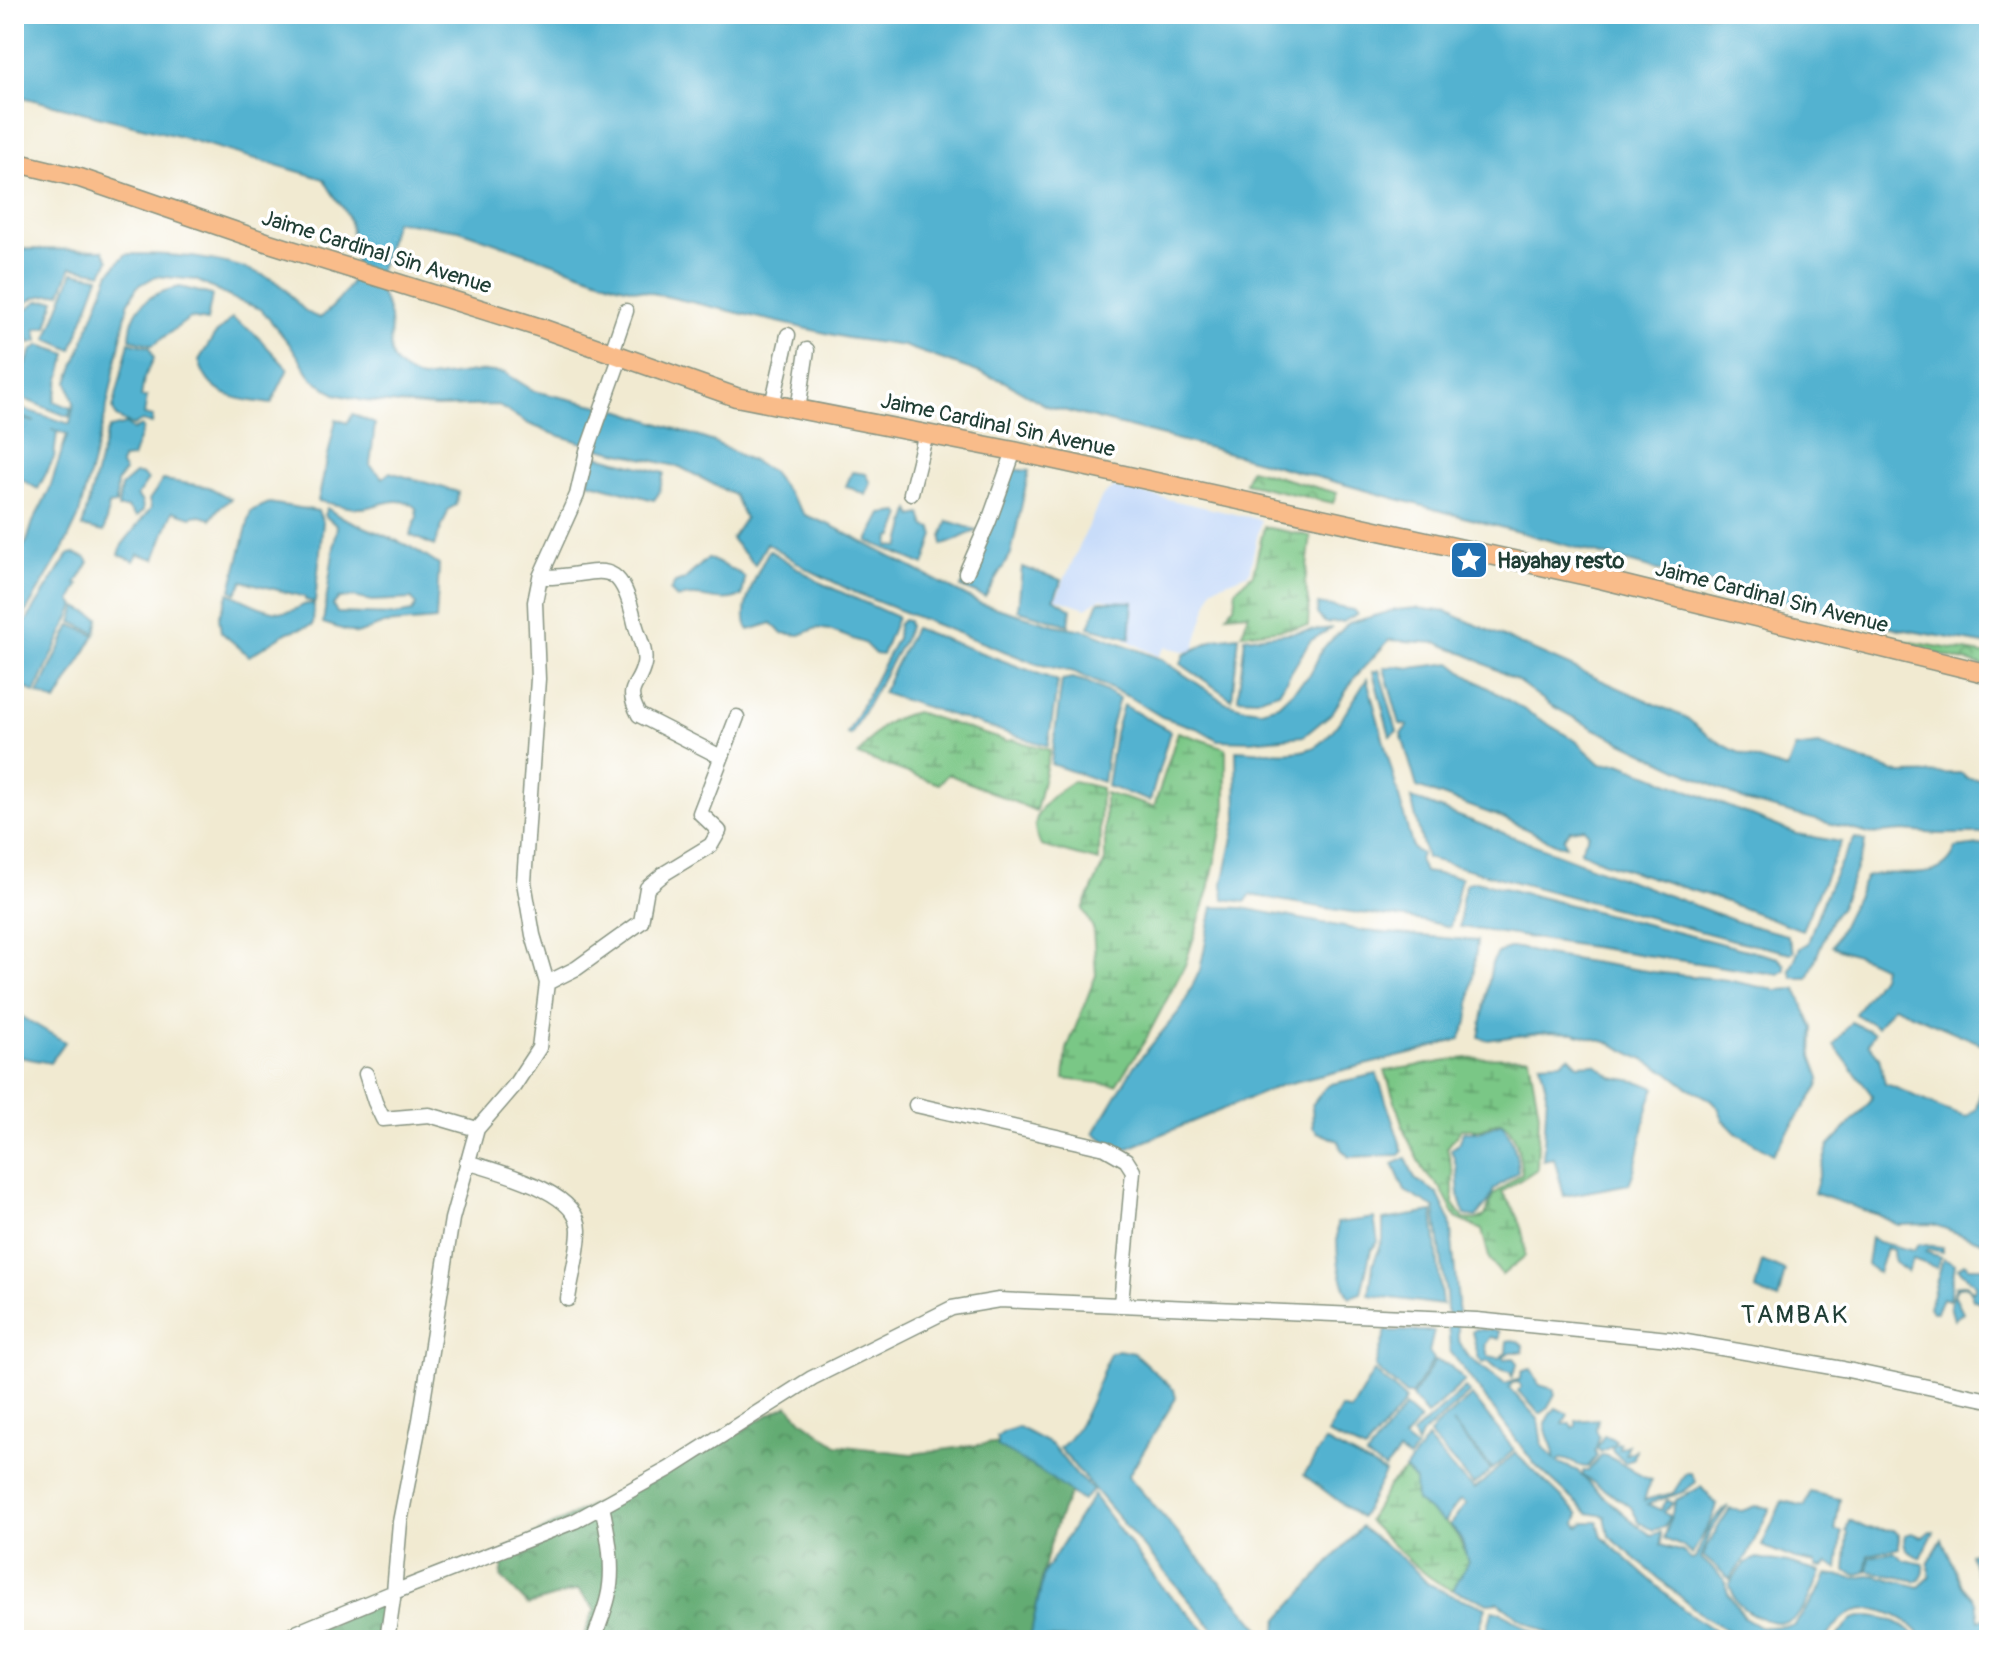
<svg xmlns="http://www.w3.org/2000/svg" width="2003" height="1654" font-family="Pangolin,sans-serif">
<defs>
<pattern id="forest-crowns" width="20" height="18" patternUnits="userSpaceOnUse" patternTransform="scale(2)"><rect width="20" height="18" fill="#63ac73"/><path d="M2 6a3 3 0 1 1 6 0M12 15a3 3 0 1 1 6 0" fill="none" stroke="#518d5f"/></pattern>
<pattern id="wetland-marsh" width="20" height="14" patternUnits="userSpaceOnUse" patternTransform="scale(2)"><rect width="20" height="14" fill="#7ac786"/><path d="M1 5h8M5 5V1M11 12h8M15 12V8" fill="none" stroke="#63a36e"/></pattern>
<pattern id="park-crowns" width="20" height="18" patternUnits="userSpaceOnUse" patternTransform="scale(2)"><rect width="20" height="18" fill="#7ac786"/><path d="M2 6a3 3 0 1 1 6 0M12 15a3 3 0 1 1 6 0" fill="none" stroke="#63a36e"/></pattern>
</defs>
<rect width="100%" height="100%" fill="#fff"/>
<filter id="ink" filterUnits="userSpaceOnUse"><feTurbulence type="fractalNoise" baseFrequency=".0125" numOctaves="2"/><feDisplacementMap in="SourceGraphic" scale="16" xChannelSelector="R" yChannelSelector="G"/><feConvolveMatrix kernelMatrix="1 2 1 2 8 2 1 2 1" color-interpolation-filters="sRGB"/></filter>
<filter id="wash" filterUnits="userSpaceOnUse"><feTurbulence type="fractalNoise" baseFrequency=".006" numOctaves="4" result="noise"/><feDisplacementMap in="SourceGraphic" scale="32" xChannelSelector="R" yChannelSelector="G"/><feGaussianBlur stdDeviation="1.8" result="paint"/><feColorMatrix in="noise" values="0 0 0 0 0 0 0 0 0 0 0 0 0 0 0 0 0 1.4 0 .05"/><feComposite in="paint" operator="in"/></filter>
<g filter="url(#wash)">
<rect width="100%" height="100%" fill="#f1ead1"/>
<path fill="#c8dcf9" d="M1114,487L1261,520L1249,573L1213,587L1193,653L1166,647L1158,656L1125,639L1128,604L1101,598L1086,608L1056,598L1102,496Z"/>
<path fill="url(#forest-crowns)" stroke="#417454" stroke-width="2" d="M788,1405L803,1421L837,1445L912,1454L1007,1441L1073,1489C1048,1529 1040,1591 1030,1638L1032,1640H654L644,1633L634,1640H582L595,1609L578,1590L528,1605L501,1577L506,1549Z
M381,1604L376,1640H287Z"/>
<path fill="url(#wetland-marsh)" stroke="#4c825d" stroke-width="2" fill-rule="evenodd" d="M1264,527L1311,536L1305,583L1309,605L1308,626L1242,634L1249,613L1227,615L1234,606L1236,589L1253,574Z
M916,712L1006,741L1013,740L1050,750L1036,811L948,774L939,784L858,755C878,729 883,720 916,712Z
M1178,732L1226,748V807L1209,890L1185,965L1146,1039L1116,1085L1064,1079L1067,1049L1096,975L1093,928L1083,909L1105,861V793L1154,807Z
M1073,781L1101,788L1099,861L1041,846C1039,841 1035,832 1035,827C1036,805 1058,792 1073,781Z
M1529,1057L1539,1113L1537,1169L1502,1192C1517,1213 1525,1229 1525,1256L1502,1275L1490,1261L1482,1230L1456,1218L1440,1187L1426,1174L1406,1135L1385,1071L1466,1058ZM1501,1121C1518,1133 1519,1154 1522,1173L1493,1195L1485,1216L1476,1220L1464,1219L1453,1204V1173L1447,1148L1461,1129H1481Z
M1405,1470L1415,1481L1416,1501C1445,1522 1458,1525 1468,1562L1453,1590C1426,1581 1391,1542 1368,1521L1389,1485Z"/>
<path fill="url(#park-crowns)" stroke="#4c825d" stroke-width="2" d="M1250,469L1337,493L1333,503L1245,483Z
M1839,630L1989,655V667Z"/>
<path fill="#52b2d0" stroke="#387882" stroke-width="2" fill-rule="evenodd" d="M14,14H1989V645L1900,629L1683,577L1222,451L1047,406L1003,381L904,346L847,338L617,285L459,230L395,221L376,283C380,294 389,307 390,318C393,351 380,362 421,379L482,371L505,373L534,391L622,411L714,442L771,471L805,515L832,526L979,603L1055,625L1089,631L1161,659L1225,702L1245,708L1261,710L1278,705L1310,675L1322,649L1349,623L1396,610L1417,608L1447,612L1687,718C1718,747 1746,757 1787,769L1795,748L1818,745L1901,774L1962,773L1967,778L1989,780V834H1939L1903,831L1869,834L1745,801L1593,728L1552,706L1516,680L1470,656L1438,643L1389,640L1355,677L1332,713L1304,736L1250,741L1218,740L1199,729L1162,717L1129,697L1074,672L1037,664L858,594L807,569L767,543L755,565L731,539L745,518L734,495L680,467L599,448L554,434L529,424L497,405L436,407L365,401L335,394L312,378L292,347L261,309L236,300L196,280L156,276L137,287L128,304L105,416L78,518L63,549L14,632V561L27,541L33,522L49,491L67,435L51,429L57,432L54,458L38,489L14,475V417L35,422L14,414V406L70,424L74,403L68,382L110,272L126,254C174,254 230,257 273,280C292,290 296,311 320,318C350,293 362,273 352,235C351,227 350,217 345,211C337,200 330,191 324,179L177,136L14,95Z
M14,249L103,250L109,260L102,273L71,267L61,293L36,297L14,311Z
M73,272L99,277L72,350L47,339Z
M180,287L212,295L207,321L190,318L153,345L130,339C131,306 149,293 180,287Z
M55,300L47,327L36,329L38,341L30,343L18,315L38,301Z
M232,318L254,333L288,369L271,404C238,399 208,398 199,360L214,336Z
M129,342L150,347L154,359L144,378L141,397H147L144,415L153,417L152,424L142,421L133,426L116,417L113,409Z
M40,345L67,354L54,401L71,408L69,417L14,395V388H16L32,350Z
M353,414L375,424L370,465L383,478L390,472L458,492L456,505L449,509L434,546L410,535L417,517L416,508C397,492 376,509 358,508C345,508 331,503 318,501L336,419L347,423Z
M126,424L133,430L141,426L143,428L132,458L122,459L121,466L125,472L117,481L116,504L109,505L104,532L82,527L107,433L110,428Z
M594,455L664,473L659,493L654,500L588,482Z
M1007,469L1029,471L1011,554L985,597L961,587L977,562Z
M852,472L866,474L871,483L866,495L846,486Z
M135,474H141L148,480L137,496L142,502L143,511L136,517L128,508H118L121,486Z
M163,480L209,487L231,499L219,508L211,519L198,515L191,517L173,511L155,559L138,554L134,561L119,555L122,545L151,508L149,500Z
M269,503L318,511L323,522L315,602L305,600V597L243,581L236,593L231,590L251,511Z
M327,508L339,516L411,547L439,565L436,620L384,624L357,634L323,623L337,526L324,515ZM353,597L372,601L412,599L416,605L412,612L394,615L337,613L333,605L339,598Z
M910,510L913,516L921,514L925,526L932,528L934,535L924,565L868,541L882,514L899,512L902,515L894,536L890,537L889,546L900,547Z
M948,521L979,531C964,533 956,543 942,545V536Z
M769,550L821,583L897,617L882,655L875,654L864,643L829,630L817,628L800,635L781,633L772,623L749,630C735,612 760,568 769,550Z
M73,553L86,558L89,562L76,584L79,585L71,601L75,606L35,693L14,682V645L18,641V634L68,555Z
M708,558L741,574L745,578L742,596C716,606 705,591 677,598L670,591L675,583L684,580Z
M1022,567L1062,580L1054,598L1071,609L1069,625L1018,610Z
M229,593C245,600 272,616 290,611C300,609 303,602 314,604L313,625L288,632L249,656L221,632L219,617Z
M1099,601L1133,602L1130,638L1089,627Z
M1318,604L1353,610L1357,614L1343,622L1325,623L1317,614Z
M77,607L99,618L96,633L72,622Z
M903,620L908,621L909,627L904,639L851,735L847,734L897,638L898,625Z
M71,625L95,635L56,702L38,694Z
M914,628L1058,681L1048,746L882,693Z
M1332,628L1310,641L1279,692L1256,699L1238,698L1245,638Z
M1239,636L1232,699L1181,664L1184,655L1215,639Z
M1451,663L1465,674L1576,741L1601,764L1620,763L1797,834L1841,842L1802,930L1710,896L1603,862L1580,851L1589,834L1584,828L1570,830L1564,838L1566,846L1557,844L1503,818L1417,787L1401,733L1408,726L1400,724L1384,668L1395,666L1411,668Z
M1379,670L1397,731L1390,736L1373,672Z
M1072,678L1087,682L1119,698L1111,727L1103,782L1051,764L1062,680Z
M1367,679L1413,849L1421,854L1419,860L1424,872L1461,877L1450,927C1417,918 1385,916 1351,912C1317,907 1284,901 1251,895L1245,902L1224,899L1223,883L1237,820L1236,750C1256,751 1294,756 1312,748C1332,740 1355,697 1367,679Z
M1123,705L1170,731L1150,801L1107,786L1115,733Z
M1411,798L1741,923L1787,935L1794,951L1791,953L1733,940L1426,858Z
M1855,838L1865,841L1864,849L1840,909L1832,918L1808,978H1793L1790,970L1800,948L1808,943C1820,905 1834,871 1855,838Z
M1989,844V1047L1893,1006L1877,1027L1855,1014L1881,976L1883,967C1867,957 1850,954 1832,946L1866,877C1893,866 1942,889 1956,848Z
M1476,881L1778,958L1785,965V970L1779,974L1750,971L1460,927L1461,903L1466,883Z
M1213,907L1242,908L1365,931L1477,941L1468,1022L1460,1039L1414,1053L1282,1085L1121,1151L1094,1133L1134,1066L1182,1008L1200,970Z
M1508,948H1519L1540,954L1653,972L1727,980L1775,990L1796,989L1813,1028L1812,1056L1820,1078L1818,1087L1773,1154L1735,1132L1723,1120L1718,1107L1710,1099L1687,1087L1668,1072L1610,1043L1574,1033L1547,1032L1487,1040L1479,1037L1492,963L1498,953Z
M14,1012L65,1042L50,1063L14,1056Z
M1851,1022L1874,1033L1868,1044L1879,1057L1885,1084C1914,1093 1937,1110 1967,1117L1976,1109L1989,1060V1245L1933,1224L1898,1225L1878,1215L1814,1193L1828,1147L1871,1101L1872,1095L1834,1045Z
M1569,1056L1578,1065L1595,1064L1612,1077L1640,1082L1655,1088C1641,1118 1643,1153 1629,1184L1564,1196L1554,1158L1543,1160L1547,1093L1540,1063L1561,1062Z
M1377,1074L1403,1152L1400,1155L1349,1157L1341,1149L1339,1141L1317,1132L1313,1127L1312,1105L1325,1088L1331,1084Z
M1502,1123C1513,1139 1517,1153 1518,1172L1494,1189L1488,1203L1476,1217L1465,1215C1454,1192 1462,1173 1451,1150L1460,1141L1463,1132H1479Z
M1406,1158L1415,1179L1437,1193L1450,1220L1458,1302V1339L1467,1356L1505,1384L1520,1379L1522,1371L1531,1369L1539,1385L1553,1389L1555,1394L1546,1410L1540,1414L1518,1391L1521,1387L1518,1382L1512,1383L1509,1388L1538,1419L1542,1445L1554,1459C1556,1440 1533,1428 1556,1408L1568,1414L1563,1424H1570L1573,1428L1576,1426V1421L1598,1419L1596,1429L1599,1437L1595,1452L1597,1456L1588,1467C1577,1468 1571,1459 1560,1459L1557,1462L1578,1471C1582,1479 1642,1530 1651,1535L1661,1532V1545L1683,1552L1691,1560L1695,1559C1702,1542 1712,1516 1728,1506L1711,1531L1701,1558L1724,1579L1728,1593L1744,1617L1761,1627L1794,1626L1818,1593L1826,1575L1855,1578L1874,1575L1919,1587L1930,1577L1928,1563L1942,1539L1962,1586L1976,1602L1979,1620L1989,1616V1640H1924C1910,1617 1871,1599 1846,1616C1838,1622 1830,1632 1824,1640H1743L1702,1615L1609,1536L1605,1516L1588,1513L1536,1466L1450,1351L1446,1295L1435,1208L1405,1191L1393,1164Z
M1433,1212L1442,1305L1369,1295L1373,1264L1383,1240V1220Z
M1374,1218L1378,1242L1371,1250L1361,1293L1350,1297C1336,1274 1337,1250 1337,1223Z
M1871,1237L1878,1242L1914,1251L1918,1244L1943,1247L1942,1252L1929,1249L1926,1252L1940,1257L1937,1268L1913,1259L1907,1272C1896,1265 1893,1262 1893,1250L1886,1248L1878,1273L1867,1265Z
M1943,1259L1955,1264L1949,1300L1942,1298L1936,1312H1932L1929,1307Z
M1762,1261L1785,1271L1778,1300L1755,1290Z
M1964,1263L1969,1267H1988L1989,1298L1985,1305L1973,1299L1970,1290L1965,1286L1958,1287L1954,1294L1963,1312L1954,1320L1950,1306L1956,1286L1966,1284L1973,1291L1976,1285L1958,1268Z
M1475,1329L1499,1331V1339L1491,1337L1485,1345L1488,1356L1500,1358L1506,1352L1507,1341C1515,1339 1518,1341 1523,1346V1352H1510L1504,1356V1359L1514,1358L1518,1363L1512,1377L1510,1372L1497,1368L1488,1361L1483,1363L1479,1359L1472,1332Z
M1386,1331H1434L1429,1352L1434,1359L1411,1395H1406L1375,1367Z
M1118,1350L1134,1353L1174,1390L1176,1398L1128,1476L1270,1640H1223L1059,1448C1082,1434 1099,1378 1110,1353Z
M1435,1361L1449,1365L1465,1381L1427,1415L1412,1397Z
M1374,1371L1405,1399L1403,1405L1365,1451L1327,1434L1341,1408L1351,1411Z
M1465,1388L1470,1393L1421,1435L1417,1445L1413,1434Z
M1472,1396L1514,1450L1493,1469L1452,1423L1491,1470L1474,1485L1429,1435L1435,1427Z
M1405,1407L1420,1420L1404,1439L1416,1449L1409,1459L1399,1452L1385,1469L1366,1457Z
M1018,1427L1052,1445L1077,1476L1093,1490L1082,1501L1041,1471L997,1446V1437L1004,1432Z
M1604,1435L1615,1440L1614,1444L1620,1443L1619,1449L1628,1445L1626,1455L1636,1450L1634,1458L1625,1463L1612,1450L1613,1445L1601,1452L1597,1448Z
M1427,1439L1456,1473L1475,1489L1515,1453L1579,1514L1576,1523L1579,1527L1585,1522H1598L1602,1537L1683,1609L1728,1640H1561L1521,1619L1498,1602L1488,1603L1453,1590L1468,1562L1462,1541L1450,1524L1466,1504L1460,1500L1444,1522L1416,1501L1415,1481L1405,1470Z
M1325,1441L1385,1473L1361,1518L1304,1475Z
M1602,1455C1614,1456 1635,1475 1651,1480L1644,1500L1673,1493L1686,1473H1691L1696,1482L1683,1492L1647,1504L1661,1510L1667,1500L1673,1503L1664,1512L1670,1515L1665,1527L1653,1530L1639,1522L1631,1507L1583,1476V1471H1588Z
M1701,1487L1717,1505C1713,1522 1699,1539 1692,1555L1682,1546L1664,1539L1676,1500Z
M1810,1492L1840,1499L1835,1531L1842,1532L1838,1569L1828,1563L1824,1568L1816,1567V1563L1795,1559L1762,1546L1782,1501L1805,1506Z
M1093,1495L1162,1587L1215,1640L1030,1638L1044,1573Z
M1755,1506L1770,1508L1748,1554L1730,1579L1703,1556C1711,1538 1719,1525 1730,1509L1742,1511Z
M1849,1520L1866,1528L1894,1530L1899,1535V1548L1869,1555L1866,1572L1856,1575L1845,1571L1848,1533L1846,1531Z
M1361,1527L1409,1564L1427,1583L1453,1596L1486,1607L1476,1640H1281L1275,1633L1279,1619Z
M1930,1531L1934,1532L1921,1558C1911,1554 1901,1548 1905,1535L1912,1533L1923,1537Z
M1983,1550L1989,1555V1571L1976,1574L1970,1554Z
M1894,1552L1904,1560L1923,1564C1925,1572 1924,1576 1917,1581L1868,1571L1870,1557Z
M1757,1558L1788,1563L1820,1572C1815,1587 1808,1607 1795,1618C1782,1630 1747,1615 1737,1602C1734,1597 1732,1589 1729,1584L1745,1563Z
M1493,1610L1501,1612L1547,1640H1484Z
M1864,1616C1887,1616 1903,1622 1919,1640H1834L1853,1619Z"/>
</g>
<g filter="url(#ink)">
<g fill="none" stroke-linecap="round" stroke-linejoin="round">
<defs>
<path id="minor" d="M611,355L626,311
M772,405L788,335
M798,410L807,350
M911,493L926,433
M966,573L989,521L1014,451
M540,577C599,579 618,546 635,623C638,636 647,651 644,664C639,689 623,685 639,715L721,757
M547,983L577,968L641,922L647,888L665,873L711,845L719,831L700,813L737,717
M366,1074L375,1102L383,1119L429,1115L477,1129
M916,1105L1105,1148L1126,1160L1133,1171L1121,1304
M467,1162C498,1172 579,1191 579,1230C579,1252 571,1277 568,1299
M279,1640L394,1592L400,1522L420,1420L452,1219L477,1129L514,1086L539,1048L547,983L533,935L524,882L538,679L535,602L540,577L577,495L587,451L620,358
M387,1640L394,1592L575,1521L669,1469L812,1378L952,1308L999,1300L1477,1320L1669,1339L1843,1369L1989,1400
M594,1640C598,1626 605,1611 608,1597C615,1568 608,1534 602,1506"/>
<path id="major" d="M14,162L80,178L266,242L541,328L736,397L1014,451L1596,578L1989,674"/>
</defs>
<use href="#minor" stroke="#889482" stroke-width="17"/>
<use href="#major" stroke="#889482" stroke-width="21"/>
<use href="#minor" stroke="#fff" stroke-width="14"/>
<use href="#major" stroke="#f9bc8a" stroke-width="18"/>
</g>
</g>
<defs>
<symbol id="sight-square" viewBox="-11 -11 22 22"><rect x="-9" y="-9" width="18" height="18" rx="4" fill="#1f6fb2" stroke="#fff"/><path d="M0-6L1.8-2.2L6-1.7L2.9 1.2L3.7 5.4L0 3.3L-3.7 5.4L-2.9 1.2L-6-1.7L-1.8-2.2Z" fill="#fff"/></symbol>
</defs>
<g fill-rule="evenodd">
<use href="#sight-square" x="1447" y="538" width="44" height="44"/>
</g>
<g text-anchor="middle" stroke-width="7" stroke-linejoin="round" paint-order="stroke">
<g font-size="22" fill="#1f3d34" stroke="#fff">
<text transform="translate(377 251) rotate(17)" y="8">Jaime Cardinal Sin Avenue</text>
<text transform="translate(998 424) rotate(12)" y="8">Jaime Cardinal Sin Avenue</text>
<text transform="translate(1772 596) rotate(14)" y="8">Jaime Cardinal Sin Avenue</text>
</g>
<g font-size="22" font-weight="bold" fill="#1f3d34" stroke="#fff" text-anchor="start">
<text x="1497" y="568">Hayahay resto</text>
</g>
<g font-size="26" letter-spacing="2" fill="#1f3d34" stroke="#fff">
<text x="1795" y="1323">TAMBAK</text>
</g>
</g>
<rect width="2003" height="1654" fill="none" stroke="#fff" stroke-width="48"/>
</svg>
